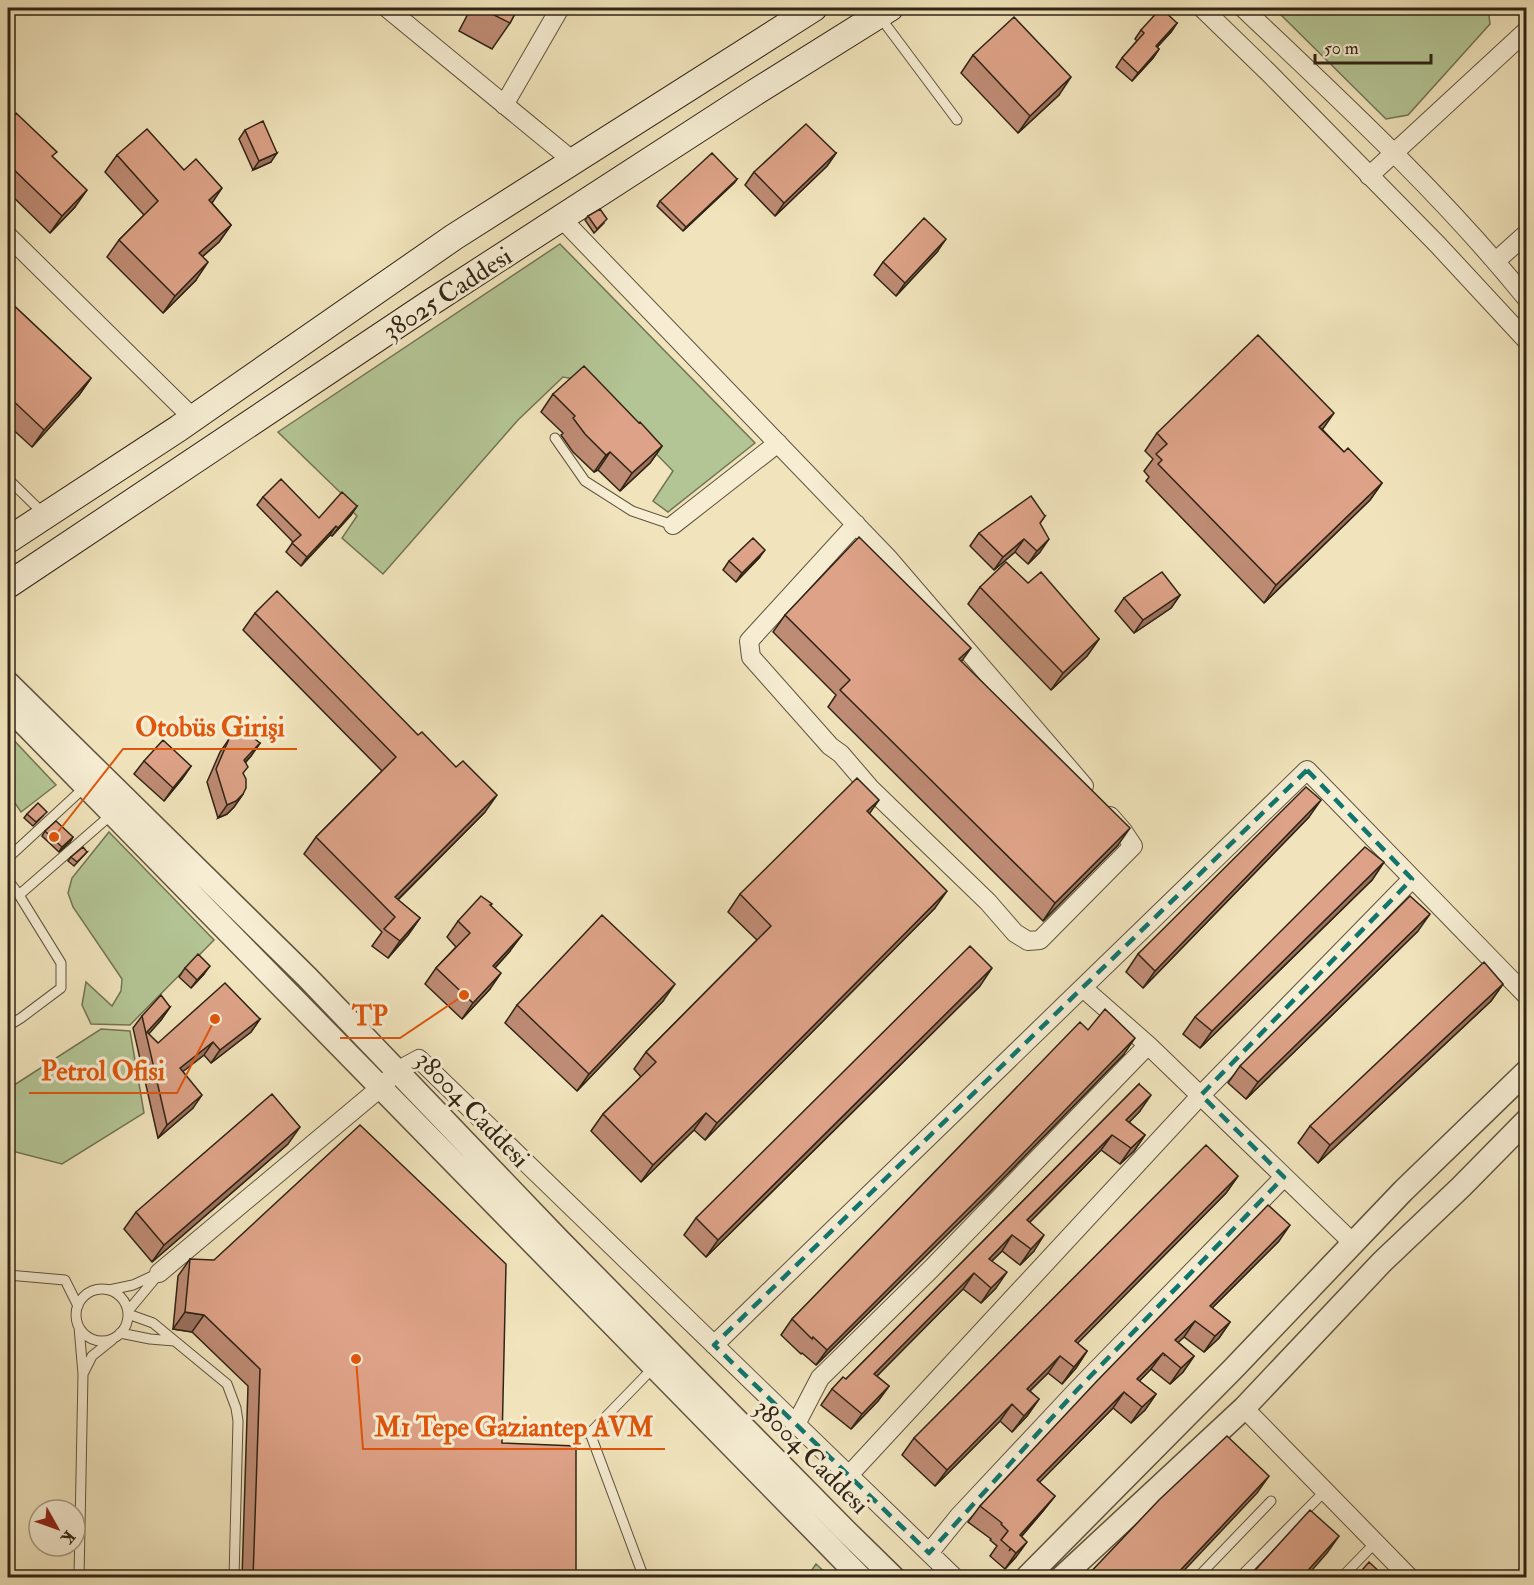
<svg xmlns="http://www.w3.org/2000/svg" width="1534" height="1585" font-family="'IM FELL Double Pica',serif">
<rect width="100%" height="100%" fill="#f1e4bc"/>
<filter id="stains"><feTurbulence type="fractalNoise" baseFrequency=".00333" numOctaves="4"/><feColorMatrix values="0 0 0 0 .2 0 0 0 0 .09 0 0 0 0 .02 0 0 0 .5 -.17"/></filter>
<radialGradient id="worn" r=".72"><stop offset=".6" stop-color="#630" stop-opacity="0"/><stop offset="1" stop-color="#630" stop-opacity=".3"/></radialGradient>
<path fill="#b4c595" stroke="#727455" stroke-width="1.5" d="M1274,8H1488L1490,24L1408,115L1386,119Z
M560,244L755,443L668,512L653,501L673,471L585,381L563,377L518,420L383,574L342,538L357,516L343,502L346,498L278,432Z
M8,734L56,785L21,812L8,793Z
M109,832L214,940L130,1025L91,1024L82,1005L86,982L112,1006L121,991L122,979L73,907L68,893L72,878Z
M101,1029L130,1031L144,1113L62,1164L8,1150V1089Z
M816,1564L830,1577H807Z"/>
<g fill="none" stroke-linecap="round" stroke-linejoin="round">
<defs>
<path id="service" d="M880,17L957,120
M555,438L585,481L632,511L673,525
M8,479L45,515
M8,858L86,786
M8,880L19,895L61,963V988L21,1018L8,1026
M19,895L112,814
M8,1275L65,1280L78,1306
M76 1315a26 26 0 1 1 52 0a26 26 0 1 1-52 0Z
M109,1290L133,1285L159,1273
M128,1311L158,1275
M128,1314L153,1323L227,1384L236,1408L238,1421L234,1578
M79,1327L83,1374L79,1578
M120,1333L150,1339L174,1341
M84,1372L92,1356L112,1340
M520,1431L590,1433L654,1367
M590,1433L644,1578
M1197,1578L1271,1501
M1239,1578L1325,1491
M1341,1578L1376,1542"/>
<path id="minor" d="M387,8L573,161
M1202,8L1269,73L1438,245L1526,340
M1243,8C1341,101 1441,193 1526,298
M504,105L560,8
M1369,176L1526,31
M561,218L889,559L1084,786
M8,236L193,418
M1496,261L1526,234
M856,524L749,641L751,657L830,746L841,754L871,789L988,902L1015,933L1028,941L1040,940L1133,846L1123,831L1110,816
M673,525L778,443
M1083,988L1148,1045L1353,1243
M159,1273L380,1088L397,1071L419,1059L955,1578
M714,1345L1307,770L1526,995
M1244,1408L1410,1578
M796,1424L820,1378L931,1269L1148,1045
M849,1475L1201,1095L1412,879
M929,1553L959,1516L1077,1390L1284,1177"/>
<path id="tertiary" d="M8,683L307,977L559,1240L845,1530L894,1578
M8,707L861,1578
M1026,1578L1233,1369L1403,1191L1526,1072
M1061,1578L1244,1408L1382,1262L1461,1187L1526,1121"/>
<path id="secondary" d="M8,540L179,428L454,237L814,8
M8,585L430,303L754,93L890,8"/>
</defs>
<use href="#service" stroke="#60543f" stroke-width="11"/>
<use href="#minor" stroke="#60543f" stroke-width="20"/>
<use href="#tertiary" stroke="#60543f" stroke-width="25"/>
<use href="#secondary" stroke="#302415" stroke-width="28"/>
<use href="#service" stroke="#f6edd3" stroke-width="9"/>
<use href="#minor" stroke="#f6edd3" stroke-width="18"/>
<use href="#tertiary" stroke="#f6edd3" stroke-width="22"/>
<use href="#secondary" stroke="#f6edd3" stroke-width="26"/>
</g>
<path fill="#be8b74" stroke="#302415" stroke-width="1.5" d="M471,8H518L510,23L492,49L459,31Z
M1177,23L1171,32L1157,47L1159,49L1153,58L1132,81L1116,67L1122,58L1137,41L1135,39L1141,30Z
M973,55L1059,95L1018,133L961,73Z
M8,122L75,207L50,233L8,192Z
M245,130L271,162L253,170L239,139Z
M836,153L827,166L775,216L745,185L754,172Z
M117,155L212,203L231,225L219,242L202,257L196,280L163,313L107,257L119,240L144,215L105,172Z
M737,179L734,183L683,231L657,206L660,201Z
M588,216L604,223L594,233L585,220Z
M937,252L896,296L874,275L883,262Z
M8,300L91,378L79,395L32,447L8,425Z
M553,394L662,446L650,463L620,491L598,470L594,472L573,452L561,435L563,433L541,412Z
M1322,429L1344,452L1382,483L1370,500L1264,603L1146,481L1149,477L1144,471L1153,459L1145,451L1157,433Z
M263,497L319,518L357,506L351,515L332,536L330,535L301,566L286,552L293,542L257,505Z
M1045,516L1040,523V552L1028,564L1015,552L994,570L970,546L979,533Z
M759,558L736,582L723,570L729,561Z
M1028,583L1099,639L1087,656L1051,690L968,604L980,587Z
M1180,595L1171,608L1134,633L1115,611L1124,598Z
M255,613L485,812L398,900L420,918L408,935L388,958L372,946L382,932L304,854L316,837L382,771L243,630Z
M785,615L1118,845L1043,921L828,707L836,695L773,632Z
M229,739L260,743L251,756L246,762L243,774V794L234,807L227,814L218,818L207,782L220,752Z
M144,761L191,766L182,779L164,801L134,774Z
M869,813L935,908L705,1140L694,1130L641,1182L591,1131L603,1114L641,1077L634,1069L646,1052L757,940L728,912L740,894Z
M27,814L43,816L33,826L24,818Z
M1309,817L1143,988L1126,972L1138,954Z
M45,831L73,837L70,842L59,852L42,836Z
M87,852L74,866L68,861L71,857Z
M1384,862L1372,880L1200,1048L1183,1034L1195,1017Z
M491,906L510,951L495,968L490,989L462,1019L425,984L436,968L456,947L447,937L458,921Z
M1418,931L1246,1099L1228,1083L1240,1066Z
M185,968L204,974L191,988L179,977Z
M1503,984L1491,1001L1318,1163L1298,1143L1310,1126Z
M980,986L706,1257L684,1235L696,1218Z
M663,1001L577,1091L505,1023L517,1005Z
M170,1007L161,1020L148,1034L158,1043L260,1019L251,1032L211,1063L204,1055L183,1071L193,1108L158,1138L133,1028L142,1016Z
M1088,1030L1124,1054L989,1193L816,1365L802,1353L801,1354L781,1335L792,1319Z
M1139,1084L1140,1111L1129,1122L1145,1135L1134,1151L1120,1164L1101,1150L1030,1222L1034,1251L1020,1265L1002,1251L992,1261L996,1288L981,1303L963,1289L877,1376L889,1386L878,1401L851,1429L821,1405L832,1389L846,1379Z
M288,1144L152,1262L124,1229L136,1212Z
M1238,1176L1226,1193L1077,1343L1087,1351L1076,1368L1062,1384L1048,1373L1030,1391L1039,1399L1027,1416L1012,1432L1000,1421L935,1486L902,1455L914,1438Z
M1279,1241L1212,1308L1230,1322L1219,1338L1204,1352L1184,1337L1178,1342L1194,1356L1183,1372L1170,1384L1151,1369L1139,1381L1156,1394L1145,1410L1131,1423L1113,1408L1039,1482L1055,1496L1043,1511L1021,1537L1016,1557L1005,1569L990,1556L997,1546L990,1540L991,1539L968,1522L980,1506Z
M190,1259L502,1443L576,1578H242L248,1386L192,1332L173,1329L178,1276Z"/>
<path fill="#9b715e" stroke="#302415" stroke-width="1.5" d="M1177,23L1171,32L1150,55L1156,46Z
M1159,49L1153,58L1132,81L1138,73Z
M1071,77L1059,95L1018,133L1030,116Z
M277,153L271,162L253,170L259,161Z
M836,153L827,166L775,216L784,203Z
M737,179L734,183L683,231L686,227Z
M222,188L210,206L209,200Z
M87,190L75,207L50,233L62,216Z
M231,225L219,242L187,270L199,253Z
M946,239L937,252L896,296L905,283Z
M208,262L196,280L163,313L175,296Z
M91,378L79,395L32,447L44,430Z
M1334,413L1322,430L1319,427Z
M662,446L650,463L620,491L632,473Z
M610,452L598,470L594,472L606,455Z
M1382,483L1370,500L1264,603L1276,585Z
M357,506L351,515L332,536L338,528Z
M336,526L330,535L301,566L307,557Z
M1024,539L1015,552L994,570L1003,557Z
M1049,539L1040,552L1028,564L1037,551Z
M765,550L759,558L736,582L742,573Z
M1180,595L1171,608L1134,633L1143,620Z
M1099,639L1087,656L1051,690L1063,673Z
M971,648L959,665V659Z
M260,743L251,756L235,772L244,760Z
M191,766L182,779L164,801L173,788Z
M243,794L234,807L227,814L218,818L227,805Z
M497,795L485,812L388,909L395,897Z
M879,800L867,817V811Z
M1321,800L1309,817L1143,988L1155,971Z
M1130,828L1118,845L1043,921L1055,903Z
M73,837L70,842L59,852L62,847Z
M1384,862L1372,880L1200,1048L1212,1031Z
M947,891L935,908L705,1140L717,1123Z
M1430,914L1418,931L1246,1099L1258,1082Z
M420,918L408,935L388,958L400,941Z
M522,935L510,951L482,982L493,966Z
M210,966L204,974L191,988L197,980Z
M992,968L980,986L706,1257L718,1240Z
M501,973L490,989L462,1019L473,1003Z
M675,984L663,1001L577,1091L589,1074Z
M1503,984L1491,1001L1318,1163L1330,1145Z
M170,1007L161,1020L147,1036L146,1033Z
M260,1019L251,1032L211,1063L220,1050Z
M1135,1038L1124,1054L989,1193L816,1365L827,1350Z
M213,1042L204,1055L171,1081L180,1068Z
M202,1095L193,1108L158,1138L167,1125Z
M1151,1095L1140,1111L1116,1136L1126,1120Z
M706,1113L694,1130L641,1182L653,1165Z
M300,1127L288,1144L152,1262L164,1245Z
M1112,1135L1101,1150L1016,1236L1027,1220Z
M1145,1135L1134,1151L1120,1164L1131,1148Z
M1238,1176L1226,1193L1063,1358L1075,1341Z
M1290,1225L1279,1241L1199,1321L1210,1306Z
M1012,1235L1002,1251L978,1274L989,1259Z
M1044,1235L1034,1251L1020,1265L1031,1249Z
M1007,1272L996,1288L981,1303L991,1288Z
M974,1273L963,1289L863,1390L874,1374Z
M185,1312L204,1315L192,1332L173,1329Z
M1195,1321L1184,1337L1164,1356L1175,1340Z
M1230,1322L1219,1338L1204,1352L1215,1336Z
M1087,1351L1076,1368L1062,1384L1074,1367Z
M1163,1353L1151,1369L1126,1395L1137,1379Z
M1060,1356L1048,1373L1015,1405L1027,1389Z
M1194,1356L1183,1372L1170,1384L1181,1368Z
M889,1386L878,1401L851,1429L862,1414Z
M1124,1392L1113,1408L1026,1496L1037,1480Z
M1156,1394L1145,1410L1131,1423L1142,1407Z
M1039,1399L1027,1416L1012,1432L1024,1416Z
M1012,1404L1000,1421L935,1486L947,1470Z
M1269,1476L1257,1493L1177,1578H1173Z
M1055,1496L1043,1511L1009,1551L1020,1535Z
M1339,1536L1327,1553L1305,1578H1301Z
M1027,1542L1016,1557L1005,1569L1016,1553Z"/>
<path fill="#dda287" stroke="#302415" stroke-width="1.5" d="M480,8H518L510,23Z
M1161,8L1177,23L1156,46L1159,49L1138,73L1122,58L1144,33L1141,30Z
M1014,17L1071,77L1030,116L973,55Z
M16,113L57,152L52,156L87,190L62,216L8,164V122Z
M263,121L277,153L259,161L245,130Z
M806,124L836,153L784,203L754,172Z
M147,129L184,170L196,159L222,188L209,200L231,225L199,253L208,262L175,296L119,240L158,201L117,155Z
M712,153L737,179L686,227L660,201Z
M600,209L607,219L597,229L588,216Z
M924,218L946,239L905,283L883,262Z
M8,300L91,378L44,430L8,396Z
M1258,335L1334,413L1319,427L1344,452L1348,448L1382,483L1276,585L1158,464L1162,460L1156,454L1167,444L1157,433Z
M584,366L639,423L640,422L662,446L632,473L610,452L606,455L585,434L573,418L575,416L553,394Z
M281,479L319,518L342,492L357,506L338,528L336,526L307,557L292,543L301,535L263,497Z
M1031,496L1045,516L1040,523L1049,539L1037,551L1024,539L1003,557L979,533Z
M859,537L971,648L959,659L1130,828L1055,903L840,690L850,680L785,615Z
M753,538L765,550L742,573L729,561Z
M1006,562L1028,583L1041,572L1099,639L1063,673L980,587Z
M1162,572L1180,595L1143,620L1124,598Z
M277,591L418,735L422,732L456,767L463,761L497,795L395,897L420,918L400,941L384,929L395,917L316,837L396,757L255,613Z
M240,727L260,743L244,760L248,767L243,773L246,779V788L243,794L236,801L227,805L216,769L229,739Z
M163,740L191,766L173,788L144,761Z
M857,778L879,800L867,811L947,891L717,1123L706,1113L653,1165L603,1114L656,1062L646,1052L771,926L740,894Z
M1306,787L1321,800L1155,971L1138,954Z
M38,803L47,812L36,822L27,814Z
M56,821L73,837L62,847L45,831Z
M83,847L87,852L77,862L71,857Z
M1365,847L1384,862L1212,1031L1195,1017Z
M481,896L492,904L490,905L522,935L493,966L501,973L473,1003L436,968L470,933L458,921Z
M1410,896L1430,914L1258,1082L1240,1066Z
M602,915L675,984L589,1074L517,1005Z
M970,946L992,968L718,1240L696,1218Z
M198,954L210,966L197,980L185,968Z
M1484,962L1503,984L1330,1145L1310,1126Z
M225,983L260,1019L220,1050L213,1042L180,1068L202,1095L167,1125L142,1016L161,995L170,1007L147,1032L158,1043Z
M1105,1009L1135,1038L1000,1177L827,1350L813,1337L812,1339L792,1319L1080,1022L1088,1030Z
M1139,1084L1151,1095L1126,1120L1145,1135L1131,1148L1112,1135L1027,1220L1044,1235L1031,1249L1012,1235L989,1259L1007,1272L991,1288L974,1273L874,1374L889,1386L862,1414L832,1389L843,1377L846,1379Z
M272,1094L300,1127L164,1245L136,1212Z
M360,1125L506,1264L502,1443L576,1446V1578H253L260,1369L204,1315L185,1312L190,1259L214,1260Z
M1206,1145L1238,1176L1075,1341L1087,1351L1074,1367L1060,1356L1027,1389L1039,1399L1024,1416L1012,1404L947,1470L914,1438Z
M1268,1205L1290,1225L1210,1306L1230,1322L1215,1336L1195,1321L1175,1340L1194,1356L1181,1368L1163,1353L1137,1379L1156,1394L1142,1407L1124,1392L1037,1480L1055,1496L1020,1535L1027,1542L1016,1553L1001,1540L1008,1531L1001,1524L1002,1523L980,1506L1096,1382Z
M1227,1436L1269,1476L1173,1578H1085L1159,1500Z
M1310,1510L1339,1536L1301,1578H1248Z
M1369,1562L1386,1578H1355Z"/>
<path fill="none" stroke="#0f766e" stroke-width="4.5" stroke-dasharray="12 8" stroke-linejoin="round" d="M1307,770L1412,879L1201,1095L1284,1177L1077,1390L929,1553L714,1345Z"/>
<g text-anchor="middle" stroke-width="6" stroke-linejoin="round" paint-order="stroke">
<g font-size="26" fill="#302415" stroke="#f6edd3">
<text transform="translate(447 293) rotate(-33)" y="9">38025 Caddesi</text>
<text transform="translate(473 1109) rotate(46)" y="9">38004 Caddesi</text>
<text transform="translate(812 1456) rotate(45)" y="9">38004 Caddesi</text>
</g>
</g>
<path fill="none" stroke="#df560c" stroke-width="2" d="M54 837L123 749H297M464 995L400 1038H340M215 1019L177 1093H29M356 1359L363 1449H665"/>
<g fill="#df560c" stroke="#f6edd3" stroke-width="2">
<circle cx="54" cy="837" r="6"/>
<circle cx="464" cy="995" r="6"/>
<circle cx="215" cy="1019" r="6"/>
<circle cx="356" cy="1359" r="6"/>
</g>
<g font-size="27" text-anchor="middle" font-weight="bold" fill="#df560c" stroke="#f6edd3" stroke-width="6" stroke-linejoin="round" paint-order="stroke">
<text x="210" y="736">Otobüs Girişi</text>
<text x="370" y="1025">TP</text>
<text x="103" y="1080">Petrol Ofisi</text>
<text x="514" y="1436">M1 Tepe Gaziantep AVM</text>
</g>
<rect width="1534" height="1585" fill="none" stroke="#f1e4bc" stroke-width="30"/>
<rect x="9" y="9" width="1516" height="1567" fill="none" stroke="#302415" stroke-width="3"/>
<rect x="15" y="15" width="1504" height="1555" fill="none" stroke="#302415" stroke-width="1.5"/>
<g transform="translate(57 1528) rotate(130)"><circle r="28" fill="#f6edd3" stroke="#a79d87" stroke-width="1.5"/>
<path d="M0-4.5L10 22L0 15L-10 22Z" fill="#8f2418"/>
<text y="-9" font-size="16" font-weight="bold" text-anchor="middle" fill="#302415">K</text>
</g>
<path d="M1315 54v9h116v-9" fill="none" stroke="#302415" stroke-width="3"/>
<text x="1324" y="54" font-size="18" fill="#302415" stroke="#f6edd3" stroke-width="4.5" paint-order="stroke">50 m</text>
<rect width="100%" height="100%" filter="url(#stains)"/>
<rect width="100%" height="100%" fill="url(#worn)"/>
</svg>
